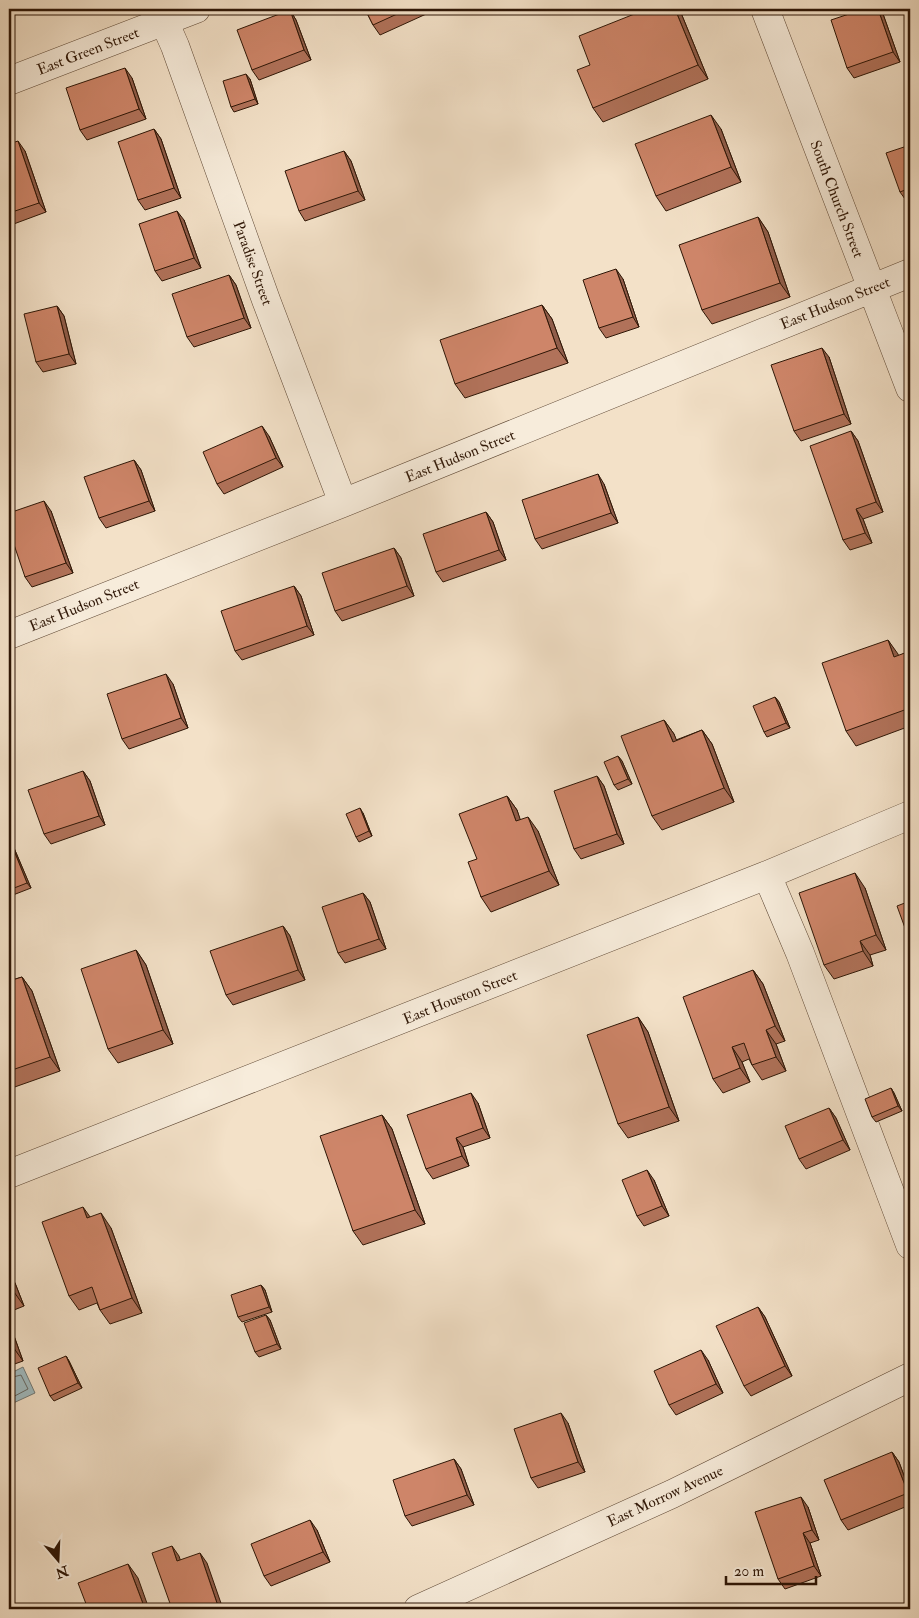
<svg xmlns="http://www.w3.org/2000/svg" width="919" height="1618" font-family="'IM FELL Double Pica',serif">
<rect width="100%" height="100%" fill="#f3e1c8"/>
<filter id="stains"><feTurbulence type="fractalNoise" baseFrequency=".004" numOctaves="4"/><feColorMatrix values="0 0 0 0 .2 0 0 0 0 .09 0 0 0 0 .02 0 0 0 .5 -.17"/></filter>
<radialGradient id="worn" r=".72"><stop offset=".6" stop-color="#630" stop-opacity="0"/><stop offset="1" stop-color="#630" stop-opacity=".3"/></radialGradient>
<path fill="#a0bbc0" stroke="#727976" d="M23,1367L35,1393L9,1405V1374Z"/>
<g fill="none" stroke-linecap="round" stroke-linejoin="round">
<path stroke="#676863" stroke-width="1" d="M9,1378L21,1375L28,1389L9,1399"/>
<defs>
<path id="minor" d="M765,9L910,388
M164,21L175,46L266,300L343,503
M9,81L196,9
M9,635L343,503L910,273
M767,875L800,953L910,1245
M9,1174L767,875L910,815
M418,1609L672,1494L910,1377"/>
</defs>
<use href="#minor" stroke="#5f4936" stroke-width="29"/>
<use href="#minor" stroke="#f7ecdb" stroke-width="28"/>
</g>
<path fill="#b1725a" stroke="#2e1606" d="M365,9H434L435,10L380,35L373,25Z
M290,10L296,20L311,60L259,80L252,70Z
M681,13L708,79L603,122L593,108L590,65Z
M883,14L900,62L854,78L847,68Z
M132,78L146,119L87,140L80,130Z
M250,79L258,104L234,112L231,107Z
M154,129L161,139L181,198L145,210L138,200Z
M721,129L741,182L666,211L656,196Z
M9,144L25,151L46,212L11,225L9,222Z
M910,145V206L900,192Z
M344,151L351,161L365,200L305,221L299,211Z
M758,217L768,232L790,297L712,324L702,310Z
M184,220L201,268L162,281L155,271Z
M229,275L236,285L251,328L194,347L187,337Z
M623,279L639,327L606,338L599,328Z
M542,305L552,319L568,363L465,398L455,384Z
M57,306L64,316L76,364L43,372L36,362Z
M829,357L851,424L801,441L794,431Z
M851,431L858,441L883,512L863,519L872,543L850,550L843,540Z
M269,436L283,467L224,494L217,484Z
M134,460L141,470L155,511L106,528L99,518Z
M604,484L618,523L542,549L535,539Z
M51,511L73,573L32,587L25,577Z
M486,512L493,522L506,560L443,582L436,572Z
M394,548L401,558L414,596L342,621L335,611Z
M294,586L301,596L314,635L242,660L235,651Z
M888,640L898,656L910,651V726L856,746L846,731Z
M173,684L188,728L129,749L122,739Z
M775,697L779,702L790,728L767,737L764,732Z
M664,720L674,734L676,740L702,730L712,744L734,802L662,830L652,816Z
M618,756L622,761L632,784L618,790L614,785Z
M83,771L90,781L105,825L51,844L44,834Z
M597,776L604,786L624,844L581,859L574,849Z
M507,796L517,810L520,820L538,831L559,885L491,912L481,897L477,859Z
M363,813L372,836L359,842L356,837Z
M14,848L31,888L13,895L9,889Z
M865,888L886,950L870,955L873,966L834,979L824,965Z
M363,893L370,902L386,949L345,963L338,953Z
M283,926L290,936L305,980L233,1005L226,995Z
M9,939L14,953L9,955Z
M136,950L146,965L173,1044L118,1063L108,1049Z
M753,970L763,984L785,1041L776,1044L786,1071L762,1080L752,1065L749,1059L742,1062L750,1082L723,1093L713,1079Z
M22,977L32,991L60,1071L9,1089V981Z
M638,1017L648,1032L679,1121L628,1138L618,1124Z
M891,1088L894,1093L902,1111L876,1122L872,1117Z
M478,1103L490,1138L463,1147L469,1166L433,1179L426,1169Z
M829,1108L836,1118L850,1150L806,1169L799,1159Z
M382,1115L392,1129L425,1224L363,1245L353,1231Z
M654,1180L669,1216L644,1226L637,1216Z
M90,1217L111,1228L142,1313L110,1324L100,1310L97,1303L79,1310L69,1296Z
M9,1274L15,1283L24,1306L9,1312Z
M261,1285L265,1290L272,1312L242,1322L238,1317Z
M758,1307L765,1317L792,1376L751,1396L744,1386Z
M266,1315L270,1320L281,1349L259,1357L255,1352Z
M9,1322L23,1361L9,1366Z
M66,1356L69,1361L82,1388L54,1401L50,1396Z
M708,1360L723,1393L676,1415L669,1405Z
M568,1423L585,1472L538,1488L531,1478Z
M892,1452L899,1462L910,1492V1505L848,1530L841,1520Z
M454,1459L461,1469L474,1505L412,1526L405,1516Z
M808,1507L819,1540L810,1543L821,1576L785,1589L778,1579Z
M317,1530L330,1562L271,1586L264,1576Z"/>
<path fill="#905d4a" stroke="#2e1606" d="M675,9H678L681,13L708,79L698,65Z
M878,9H879L883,14L900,62L893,52Z
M290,10L296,20L311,60L304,50Z
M125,68L132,78L146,119L139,109Z
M246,74L250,79L258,104L255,99Z
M711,115L721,129L741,182L731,167Z
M154,129L161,139L181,198L174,188Z
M18,141L25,151L46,212L39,203Z
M344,151L351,161L365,200L358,191Z
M177,211L184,220L201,268L194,258Z
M758,217L768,232L790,297L780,283Z
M616,269L623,279L639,327L633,317Z
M229,275L236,285L251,328L244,318Z
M542,305L552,319L568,363L557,348Z
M57,306L64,316L76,364L69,354Z
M822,348L829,357L851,424L844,414Z
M262,426L269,436L283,467L276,458Z
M851,431L858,441L883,512L876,502Z
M134,460L141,470L155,511L149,501Z
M598,474L604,484L618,523L611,513Z
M44,501L51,511L73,573L66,563Z
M856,509L863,519L872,543L865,533Z
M486,512L493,522L506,560L499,550Z
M394,548L401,558L414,596L407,586Z
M294,586L301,596L314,635L307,626Z
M888,640L898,654L904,671L894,657Z
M166,674L173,684L188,728L181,718Z
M775,697L779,702L790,728L786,723Z
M664,720L674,734L683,756L673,742Z
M702,730L712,744L734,802L724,788Z
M618,756L622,761L632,784L628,779Z
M83,771L90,781L105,825L99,816Z
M597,776L604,786L624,844L617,834Z
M507,796L517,810L526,836L516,821Z
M360,808L363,813L372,836L369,831Z
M528,817L538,831L559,885L549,871Z
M11,843L14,848L31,888L27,883Z
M855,873L865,888L886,950L876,935Z
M363,893L370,902L386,949L379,939Z
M283,926L290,936L305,980L298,970Z
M9,939L14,953L11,948L9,943Z
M860,941L870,955L873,966L863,951Z
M136,950L146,965L173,1044L163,1030Z
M753,970L763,984L785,1041L775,1026Z
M22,977L32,991L60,1071L50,1057Z
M638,1017L648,1032L679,1121L669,1107Z
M766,1030L776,1044L786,1071L776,1057Z
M732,1047L742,1062L750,1082L740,1068Z
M891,1088L894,1093L902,1111L898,1106Z
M471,1093L478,1103L490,1138L483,1128Z
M829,1108L836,1118L850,1150L843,1140Z
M382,1115L392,1129L425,1224L415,1210Z
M456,1138L463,1147L469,1166L462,1156Z
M647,1170L654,1180L669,1216L662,1206Z
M83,1207L93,1221L87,1218Z
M101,1213L111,1228L142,1313L132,1298Z
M9,1274L15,1283L24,1306L14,1292L9,1278Z
M261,1285L265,1290L272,1312L269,1307Z
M758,1307L765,1317L792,1376L785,1366Z
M266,1315L270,1320L281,1349L277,1344Z
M9,1322L23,1361L13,1347L9,1335Z
M701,1350L708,1360L723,1393L716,1384Z
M66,1356L69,1361L82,1388L78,1383Z
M561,1413L568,1423L585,1472L578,1462Z
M892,1452L899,1462L910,1492V1497L908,1493Z
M454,1459L461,1469L474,1505L467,1495Z
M801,1497L808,1507L819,1540L812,1530Z
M310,1520L317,1530L330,1562L323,1552Z
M803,1533L810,1543L821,1576L814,1566Z
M172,1546L179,1556L184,1571L177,1561Z
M200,1553L207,1563L223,1609H219Z
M128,1564L138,1578L149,1609H145Z"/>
<path fill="#ce8569" stroke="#2e1606" d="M365,9H408L373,25Z
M647,9H675L698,65L593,108L577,70L590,65L579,36Z
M864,9H878L893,52L847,68L831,20Z
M290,10L304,50L252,70L237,30Z
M125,68L139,109L80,130L66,88Z
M246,74L255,99L231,107L223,81Z
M711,115L731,167L656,196L635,144Z
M154,129L174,188L138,200L118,142Z
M18,141L39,203L9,213V144Z
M910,145V188L900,192L886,153Z
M344,151L358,191L299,211L285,171Z
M177,211L194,258L155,271L139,224Z
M758,217L780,283L702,310L679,245Z
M616,269L633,317L599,328L583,280Z
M229,275L244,318L187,337L172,294Z
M542,305L557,348L455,384L440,340Z
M57,306L69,354L36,362L24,314Z
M822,348L844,414L794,431L771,365Z
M262,426L276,458L217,484L203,452Z
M851,431L876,502L856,509L865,533L843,540L810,446Z
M134,460L149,501L99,518L84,477Z
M598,474L611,513L535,539L522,500Z
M44,501L66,563L25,577L9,530V513Z
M486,512L499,550L436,572L423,534Z
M394,548L407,586L335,611L322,573Z
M294,586L307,626L235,651L221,611Z
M888,640L894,657L910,651V708L846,731L822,663Z
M166,674L181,718L122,739L107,694Z
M775,697L786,723L764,732L753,706Z
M664,720L673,742L702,730L724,788L652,816L621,736Z
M618,756L628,779L614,785L604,762Z
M83,771L99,816L44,834L28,790Z
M597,776L617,834L574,849L554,791Z
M507,796L516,821L528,817L549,871L481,897L468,862L477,859L459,814Z
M360,808L369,831L356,837L346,814Z
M11,843L27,883L9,890V844Z
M855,873L876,935L860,941L863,951L824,965L799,893Z
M363,893L379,939L338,953L322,907Z
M910,901V939H909L897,906Z
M283,926L298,970L226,995L210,951Z
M136,950L163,1030L108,1049L81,969Z
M753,970L775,1026L766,1030L776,1057L752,1065L744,1043L732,1047L740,1068L713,1079L683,997Z
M22,977L50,1057L9,1071V981Z
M638,1017L669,1107L618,1124L587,1035Z
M891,1088L898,1106L872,1117L865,1099Z
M471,1093L483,1128L456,1138L462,1156L426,1169L407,1115Z
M829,1108L843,1140L799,1159L785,1126Z
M382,1115L415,1210L353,1231L320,1136Z
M647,1170L662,1206L637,1216L622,1180Z
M83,1207L87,1218L101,1213L132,1298L100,1310L92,1287L69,1296L42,1222Z
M9,1278L14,1292L9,1294Z
M261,1285L269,1307L238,1317L231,1295Z
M758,1307L785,1366L744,1386L716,1326Z
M266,1315L277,1344L255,1352L244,1323Z
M9,1335L13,1347L9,1348Z
M701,1350L716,1384L669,1405L654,1371Z
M66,1356L78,1383L50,1396L38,1368Z
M561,1413L578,1462L531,1478L514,1429Z
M892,1452L908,1493L841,1520L824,1480Z
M454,1459L467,1495L405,1516L393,1480Z
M801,1497L812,1530L803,1533L814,1566L778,1579L755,1512Z
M310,1520L323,1552L264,1576L251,1544Z
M172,1546L177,1561L200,1553L219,1609H172L152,1553Z
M128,1564L145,1609H88L78,1583Z"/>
<g text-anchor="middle" stroke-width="4.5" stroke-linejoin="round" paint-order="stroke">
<g font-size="15" fill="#2e1606" stroke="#f7ecdb">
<text transform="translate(88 51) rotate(-21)" y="5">East Green Street</text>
<text transform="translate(837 199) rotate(69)" y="5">South Church Street</text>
<text transform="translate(253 263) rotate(70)" y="5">Paradise Street</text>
<text transform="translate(835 303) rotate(-22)" y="5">East Hudson Street</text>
<text transform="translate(460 456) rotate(-22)" y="5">East Hudson Street</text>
<text transform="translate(84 605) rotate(-22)" y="5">East Hudson Street</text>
<text transform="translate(460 997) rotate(-22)" y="5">East Houston Street</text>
<text transform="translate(665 1496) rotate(-25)" y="5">East Morrow Avenue</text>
</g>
</g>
<rect width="919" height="1618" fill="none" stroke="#f3e1c8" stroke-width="30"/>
<rect x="10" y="10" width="899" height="1598" fill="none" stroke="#2e1606" stroke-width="2.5"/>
<rect x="15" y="15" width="889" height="1588" fill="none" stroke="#2e1606"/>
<g transform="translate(58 1560) rotate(161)" stroke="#f7ecdb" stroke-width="4" paint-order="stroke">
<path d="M0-4L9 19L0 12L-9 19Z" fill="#2e1606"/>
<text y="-8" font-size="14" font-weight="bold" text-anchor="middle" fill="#2e1606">N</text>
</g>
<path d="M726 1576v8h90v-8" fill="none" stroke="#2e1606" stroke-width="2.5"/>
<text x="734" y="1576" font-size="15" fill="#2e1606" stroke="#f7ecdb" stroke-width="4" paint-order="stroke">20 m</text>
<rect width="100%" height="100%" filter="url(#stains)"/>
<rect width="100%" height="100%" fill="url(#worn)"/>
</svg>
